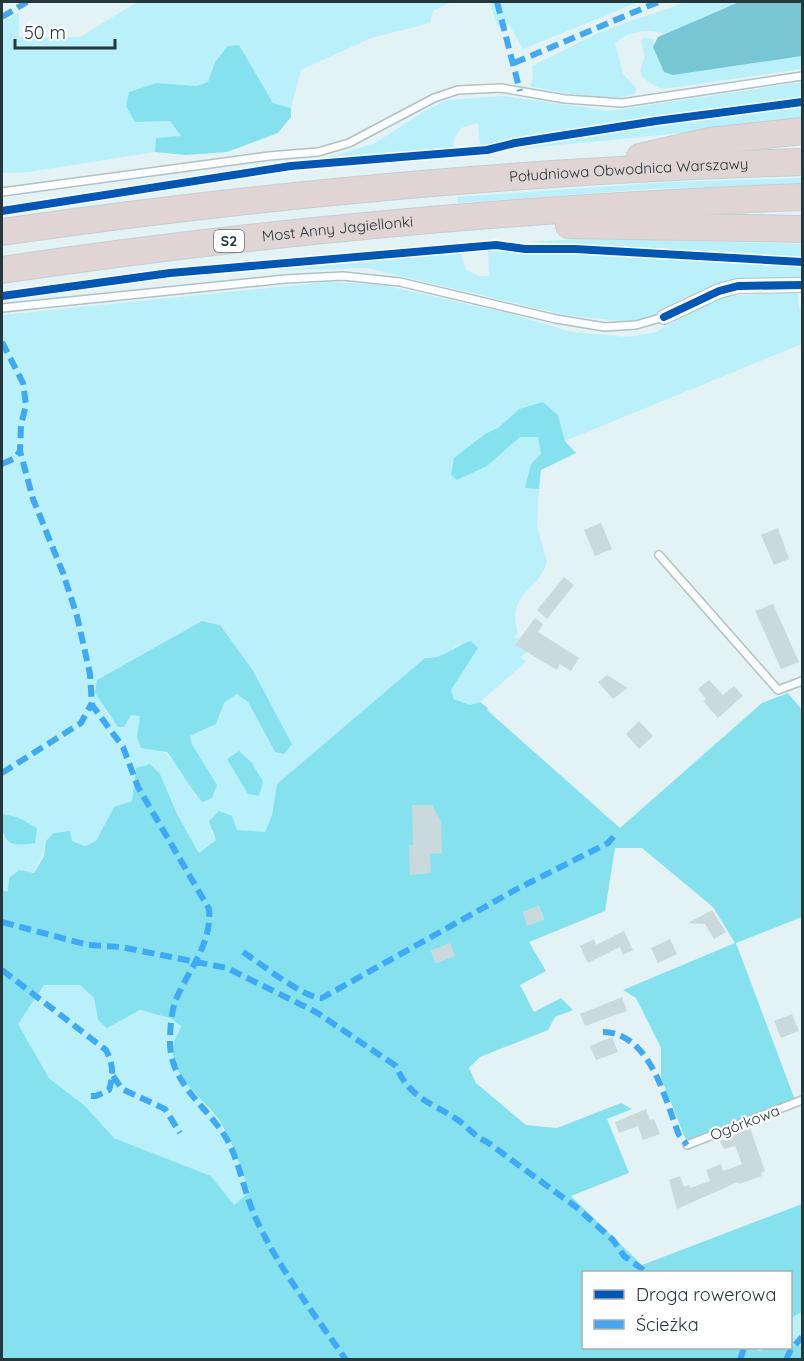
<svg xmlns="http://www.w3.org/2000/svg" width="804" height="1361" font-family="Quicksand,sans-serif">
<rect width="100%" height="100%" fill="#e3f2f5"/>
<path fill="#baf0f9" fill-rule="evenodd" d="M137,2H451L433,11L430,23L371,38L301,70L291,108L273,103L239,45L215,62L209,82L197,86L157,83L135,122L170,121L182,137L156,138L155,152L28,172L2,173V22L19,12V37H80Z
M490,2H638L523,49L509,24L497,26Z
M685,2H739L664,34C647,28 629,31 615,43L623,74L636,88V93C616,104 553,91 530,86L533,79L532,66C554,56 576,43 599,33C628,21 656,14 685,2Z
M645,37L655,40L653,42L673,75L802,56V69L663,89C647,82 633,76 645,58L641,40Z
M802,82V99L679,113L485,146L480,144L478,123L461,128L454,138L453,149L291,164L337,155L375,143L428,109L448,100L503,96L610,111Z
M802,107V121L519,149L655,125Z
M802,178V184L650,189L457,203V197L671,182Z
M592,238L802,244V257L530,242Z
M498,250L802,265V278L738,281L641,320L620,321L565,315L367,268L277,270L461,253L466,270L479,276H489L488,251Z
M329,282L383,285L507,313L572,332L628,337L656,332L706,304L728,296L795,292L798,295L799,309H802V344L565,441L558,415L519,409L498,428L485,434L487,466L520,437H538L541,454L525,487L539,489L537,526L547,562C538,593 506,591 518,634L513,638H520L515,645L523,650L526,646L529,650L521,657L526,662L480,702L470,705L454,699L451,690L478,648L459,644L277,784L272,815L265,832L210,830L216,840L199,853L177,814L160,774L136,768L132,801L114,807L97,841L85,846L72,841H46C43,862 26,891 2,891V833L6,840L2,814V315ZM203,621L220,625L252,669L263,692L275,752L248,702L238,694L224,703L216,724L190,736L192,744L217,785L196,797C180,762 170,753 137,737L141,716L131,714L110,718L96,693L97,680Z
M43,985H80L94,998L98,1020C130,1012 152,1004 181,1026L173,1047L183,1078L218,1120L238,1157L250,1192L235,1206L211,1176L114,1138L85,1106L49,1078L18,1024Z
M802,1312V1346L791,1345V1318Z"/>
<path fill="#86e1ee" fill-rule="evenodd" d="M239,45L273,103L291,108V117L278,133L227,152L185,155L155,152L156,138L181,136L170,121L135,122L126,106L129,92L157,83L197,86L208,82L215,62L228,46Z
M543,402L558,415L565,441L576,453L541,470L539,489L525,488L531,464L541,454L538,437H520L487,466L457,480L451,475L454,458L485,434L498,428L519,409Z
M202,621L220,625L252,669L292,744L284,754L275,752L248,702L237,694L224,703L216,724L190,736L192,744L217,785L212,798L203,802C195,796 176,763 167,752L141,748L137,737L140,716L131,715L124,727H118L95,693L97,680Z
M471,641L478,648L451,690L454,699L470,705L480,702L488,708L487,710L620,828L762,703L788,693L802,710V917L736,943L795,1100L686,1140L661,1078V1048L636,998L623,990L735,943L713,907L642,848H615L605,911L529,942L546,971L520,985L534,1012L561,998L573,1010L555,1017L548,1030L480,1057L469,1068L476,1083L526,1125L557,1128L621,1103L632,1109L607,1119L629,1173L571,1196L642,1265L802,1204V1312L791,1318L790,1272H584V1348H755L759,1351L769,1348H790L791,1345L802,1346V1359L3,1360L2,891H8L9,878L19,870L34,873L44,856L46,841L54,833L70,831L72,841L85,846L96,841L114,807L132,801L136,768L150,764L160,774L177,814L199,853L216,840L209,821L219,811L232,816L237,830L265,832L272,815L277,784L425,658C444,659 454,646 471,641ZM539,906L544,919L528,925L523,912ZM449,944L454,956L436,963L431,951ZM44,985H80L94,998L98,1020L107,1028L140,1010L170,1018L181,1026C179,1033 173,1041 173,1048C170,1077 204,1098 219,1120C233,1142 241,1168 250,1192L234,1205L211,1176L114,1138L85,1106L49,1078L18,1024Z
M239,751L252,763L263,782L259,796L248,794L227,759Z
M2,814L17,817L37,828L35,843C7,848 1,841 2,814Z"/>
<path fill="#76c7d3" d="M739,2H802V56L673,75L664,72L653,47L658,37Z"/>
<path fill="#cadadc" d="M601,523L612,549L595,556L584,530Z
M778,528L789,559L774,565L761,535Z
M564,577L574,585L547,619L537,610Z
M773,604L799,662L781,669L755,611Z
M535,618L543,624L538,632L579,658L571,671L560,664L557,670L515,645Z
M607,675L628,688L613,699L598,682Z
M709,680L723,695L734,686L743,696L718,718L703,701L706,699L698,689Z
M639,721L653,736L639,749L626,734Z
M412,805H432L441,822L442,853L430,854L431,873L410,875L409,845H413Z
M539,906L544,920L527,926L523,912Z
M712,910L726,932L714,939L705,924L688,923Z
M624,931L633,950L623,955L620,947L588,963L580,946L594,939L596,945Z
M670,939L677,954L658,963L651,948Z
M450,943L455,956L436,963L431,951Z
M622,997L627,1011L585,1026L580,1014Z
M792,1014L799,1031L781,1038L774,1021Z
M612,1037L618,1052L596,1060L590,1046Z
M646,1109L650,1120L654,1119L660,1134L643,1140L638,1126L619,1133L615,1122Z
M750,1128L765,1171L761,1173L762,1176L739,1184L738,1182L677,1209L669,1180L680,1176L684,1187L689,1185L690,1188L710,1181L706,1170L721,1164L723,1171L742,1164L735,1146L724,1149L720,1141Z"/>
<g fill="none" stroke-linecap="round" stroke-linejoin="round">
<defs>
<path id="service" d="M2,192L269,156L318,152L349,143L434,98L458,90L501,88L565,99L622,103L802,76
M2,308L285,279L343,276L400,282L556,319L605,327L636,325L664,317
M659,555L778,690L802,681
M687,1145L802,1100"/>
<path id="minor" d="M664,317L719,291L738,286L802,285"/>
<g id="motorway">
<path d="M640,157L710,141L802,131"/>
<path d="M569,225L802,229"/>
<path id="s1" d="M2,232C267,194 534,170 802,162"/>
<path id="s2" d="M2,270C266,231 535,207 802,197"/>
</g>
</defs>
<use href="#service" stroke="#b2c1c4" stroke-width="10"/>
<use href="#minor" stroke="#b2c1c4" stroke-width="16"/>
<use href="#motorway" stroke="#c5ced0" stroke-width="28"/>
<use href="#service" stroke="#fbfdfe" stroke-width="7"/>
<use href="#minor" stroke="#fbfdfe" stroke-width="14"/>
<use href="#motorway" stroke="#e1d4d5" stroke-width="26"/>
<path stroke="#3fa9f5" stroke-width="6" stroke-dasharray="12 6" stroke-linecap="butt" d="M497,2L520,91
M2,17L27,2
M514,63L658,2
M2,342L23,383L26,405L21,425L20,451L33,499L63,573L77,616L90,674L92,705L123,747L138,787L209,909C212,946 187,971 175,1002C171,1014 170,1030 170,1043C170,1085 211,1109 229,1143C241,1168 245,1196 257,1221C280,1270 315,1315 346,1360
M2,464L15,458L20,451
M2,773L81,723L92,703
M2,922L88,945L121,947L227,968L316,1012L396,1066C410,1099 431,1102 458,1120C469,1128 475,1137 487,1142L576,1207L613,1240L624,1256L646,1272
M243,952C260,963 305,999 322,998L517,889L608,843L614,836
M2,970L106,1050C113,1064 114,1074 109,1090L96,1096H87
M603,1032C651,1033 665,1100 679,1135L687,1145
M113,1076L122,1089L165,1109L180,1133
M740,1360L744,1348
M786,1360L790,1351L802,1337"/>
<defs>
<path id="cycleway" d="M2,211L291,166L487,150L515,143L656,121L802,102
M2,296L170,273L496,245L525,249H575L802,262
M664,317L719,291L738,286L802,285"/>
</defs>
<use href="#cycleway" stroke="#fff" stroke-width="11"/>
<use href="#cycleway" stroke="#0057b8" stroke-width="8"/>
</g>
<g text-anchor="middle" stroke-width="4.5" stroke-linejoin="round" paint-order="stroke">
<rect fill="#fff" stroke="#667375" stroke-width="1.5" x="214" y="230" width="30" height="22" rx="4.5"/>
<g font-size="14" font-weight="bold" fill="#24373a">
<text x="229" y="246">S2</text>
</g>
<g font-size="15" fill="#24373a" stroke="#fff">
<text dy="5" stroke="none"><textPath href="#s1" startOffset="630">Południowa Obwodnica Warszawy</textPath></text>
<text dy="5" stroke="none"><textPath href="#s2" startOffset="338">Most Anny Jagiellonki</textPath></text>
<text transform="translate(745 1123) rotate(-21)" y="5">Ogórkowa</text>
</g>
</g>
<rect width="804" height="1361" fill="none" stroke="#24373a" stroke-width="6"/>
<rect x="582" y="1271" width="210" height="78" fill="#ffffff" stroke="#a7afb0" stroke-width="1.5"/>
<rect x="594" y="1290" width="30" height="9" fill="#0057b8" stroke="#a7afb0" stroke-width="1.5"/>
<text x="636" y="1301" font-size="18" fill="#24373a">Droga rowerowa</text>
<rect x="594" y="1320" width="30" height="9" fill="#3fa9f5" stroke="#a7afb0" stroke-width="1.5"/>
<text x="636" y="1331" font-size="18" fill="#24373a">Ścieżka</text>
<path d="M15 39v9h100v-9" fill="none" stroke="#24373a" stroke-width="3"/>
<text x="24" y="39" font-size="18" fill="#24373a" stroke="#ffffff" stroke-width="4.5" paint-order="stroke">50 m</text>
</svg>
